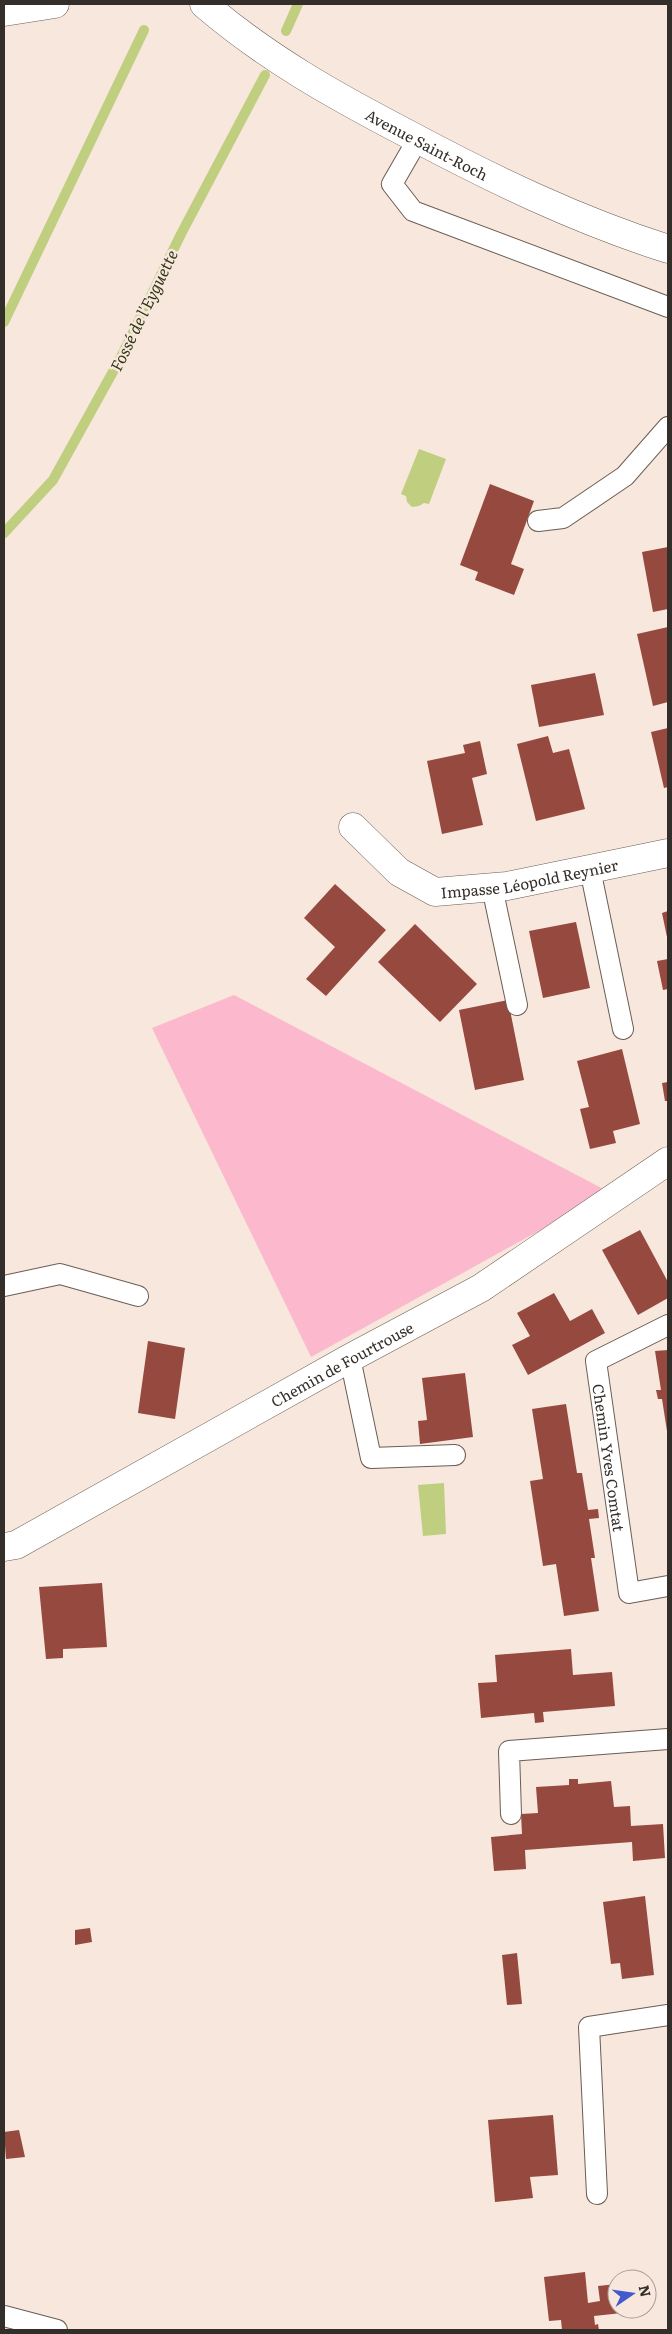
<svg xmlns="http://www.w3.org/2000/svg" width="672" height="2334" font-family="Literata,serif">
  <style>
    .green { fill: #fcb9cd }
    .water { fill: #bfcf7f }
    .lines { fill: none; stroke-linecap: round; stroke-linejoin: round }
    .stream { stroke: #bfcf7f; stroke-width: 10 }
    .building { fill: #96493f }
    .service-casing { stroke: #6b5d53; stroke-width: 22 }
    .minor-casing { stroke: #6b5d53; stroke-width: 29 }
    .primary-casing { stroke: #6b5d53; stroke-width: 29 }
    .service { stroke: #fff; stroke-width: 20 }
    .minor { stroke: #fff; stroke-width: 28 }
    .primary { stroke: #fff; stroke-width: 28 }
    .labels { text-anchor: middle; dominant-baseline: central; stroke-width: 5; stroke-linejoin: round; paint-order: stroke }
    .street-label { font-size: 15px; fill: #342e2a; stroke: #f7e7dc }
    .water-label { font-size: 16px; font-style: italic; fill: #303715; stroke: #f7e7dc }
  </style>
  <rect width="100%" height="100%" fill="#f7e7dc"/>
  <polygon class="green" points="234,995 609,1192 311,1357 152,1028"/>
  <g class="water">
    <polygon points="419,449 446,459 429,504 424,503 419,506 412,507 407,502 406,496 401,494"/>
    <polygon points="444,1483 446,1534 423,1536 418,1485"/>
  </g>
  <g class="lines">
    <g class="stream">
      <polyline points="286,31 298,4"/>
      <polyline points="4,322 144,30"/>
      <polyline points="4,533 53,480 120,359 181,234 265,75"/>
    </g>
  </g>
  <g class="building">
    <polygon points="490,484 534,501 511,564 524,569 514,595 475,580 478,572 460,565"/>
    <polygon points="668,547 668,609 653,612 642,552"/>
    <polygon points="668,627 668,702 653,706 637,634"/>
    <polygon points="595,673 604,715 539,727 531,685"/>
    <polygon points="668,728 668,787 664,788 651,732"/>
    <polygon points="548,736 553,753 569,749 585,809 536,821 517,744"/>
    <polygon points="480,741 487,774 472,778 483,825 442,834 427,761 465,753 463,745"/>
    <polygon points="335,884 386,930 326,996 306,979 335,947 304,918"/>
    <polygon points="668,911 668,937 667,937 662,913"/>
    <polygon points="576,922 590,988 543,998 529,931"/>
    <polygon points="415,924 477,984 440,1022 378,962"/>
    <polygon points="668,959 668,989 663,990 657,961"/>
    <polygon points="508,1000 524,1080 475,1090 459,1010"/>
    <polygon points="622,1049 640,1124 613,1131 616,1143 590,1149 580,1109 589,1107 577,1061"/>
    <polygon points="668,1082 668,1101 665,1101 662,1083"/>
    <polygon points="640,1230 668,1282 668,1298 638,1315 602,1250"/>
    <polygon points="554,1293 570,1321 592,1309 605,1333 528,1375 512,1345 530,1336 517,1313"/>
    <polygon points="148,1341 185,1348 175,1419 138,1413"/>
    <polygon points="668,1350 668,1431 667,1431 662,1399 658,1399 656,1390 661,1390 655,1351"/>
    <polygon points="465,1373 473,1437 420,1444 418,1421 427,1420 422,1378"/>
    <polygon points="566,1404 577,1473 582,1473 588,1510 598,1509 599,1518 589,1519 595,1558 591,1558 599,1611 564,1616 556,1564 543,1566 530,1481 543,1479 532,1409"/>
    <polygon points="102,1583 107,1647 63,1649 63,1658 46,1659 39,1587"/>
    <polygon points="571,1649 573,1675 612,1672 615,1706 543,1712 544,1722 535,1723 534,1713 481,1718 478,1683 497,1682 495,1655"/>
    <polygon points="569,1779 578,1779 578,1784 611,1781 614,1807 630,1806 631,1826 663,1824 665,1858 633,1861 632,1842 525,1850 526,1869 494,1871 491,1837 522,1834 521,1814 538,1813 536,1787 569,1785"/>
    <polygon points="645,1896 654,1975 622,1979 620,1963 611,1964 603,1902"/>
    <polygon points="90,1928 92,1942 75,1945 75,1930"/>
    <polygon points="517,1953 522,2004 507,2005 502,1955"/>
    <polygon points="553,2115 558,2175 530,2177 533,2198 495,2202 488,2120"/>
    <polygon points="19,2130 25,2157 6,2159 4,2132"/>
    <polygon points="585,2272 588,2303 600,2301 598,2286 617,2284 617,2309 621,2309 622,2313 594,2316 595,2325 598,2324 599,2330 562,2330 561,2320 549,2321 544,2277"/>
  </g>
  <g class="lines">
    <g class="service-casing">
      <g id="service">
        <polyline points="418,139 392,184 413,211 668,307"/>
        <polyline points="538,521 563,518 625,476 668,427"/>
        <polyline points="590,869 623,1029"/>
        <polyline points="492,887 517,1005"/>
        <polyline points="4,1286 60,1274 138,1296"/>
        <path id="s1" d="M 668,1325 L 596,1361 L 629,1593 L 668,1586"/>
        <polyline points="350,1358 371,1458 455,1455"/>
        <polyline points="511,1814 509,1751 668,1739"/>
        <polyline points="597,2194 589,2027 668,2015"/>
        <polyline points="4,2316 57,2330"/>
      </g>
    </g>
    <g class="minor-casing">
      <g id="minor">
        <polyline points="4,12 55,4"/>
        <path id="s2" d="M 353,827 L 399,872 L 435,892 L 507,886 L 668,853"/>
        <path id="s3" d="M 4,1547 L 16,1545 L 350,1358 L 481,1288 L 668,1161"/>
      </g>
    </g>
    <g class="primary-casing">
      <g id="primary">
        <path id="s4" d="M 204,4 C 267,58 335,96 408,134 C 492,179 577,220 668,249"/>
      </g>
    </g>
    <use href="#service" class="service"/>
    <use href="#minor" class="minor"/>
    <use href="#primary" class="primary"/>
  </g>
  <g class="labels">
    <g class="street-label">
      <text stroke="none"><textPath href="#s4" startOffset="264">Avenue Saint-Roch</textPath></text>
      <text stroke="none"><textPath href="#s2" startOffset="201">Impasse Léopold Reynier</textPath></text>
      <text stroke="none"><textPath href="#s3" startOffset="385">Chemin de Fourtrouse</textPath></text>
      <text stroke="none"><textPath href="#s1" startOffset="178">Chemin Yves Comtat</textPath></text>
    </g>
    <g class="water-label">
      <text transform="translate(143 310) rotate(-64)">Fossé de l'Eyguette</text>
    </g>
  </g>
  <rect width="672" height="2334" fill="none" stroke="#342e2a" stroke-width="10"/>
  <g transform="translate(632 2294) rotate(77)"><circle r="24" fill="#f7e7dc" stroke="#a99d95"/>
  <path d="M0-4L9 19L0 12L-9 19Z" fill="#4359cd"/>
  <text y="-8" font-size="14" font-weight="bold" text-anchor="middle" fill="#342e2a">N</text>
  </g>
</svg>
